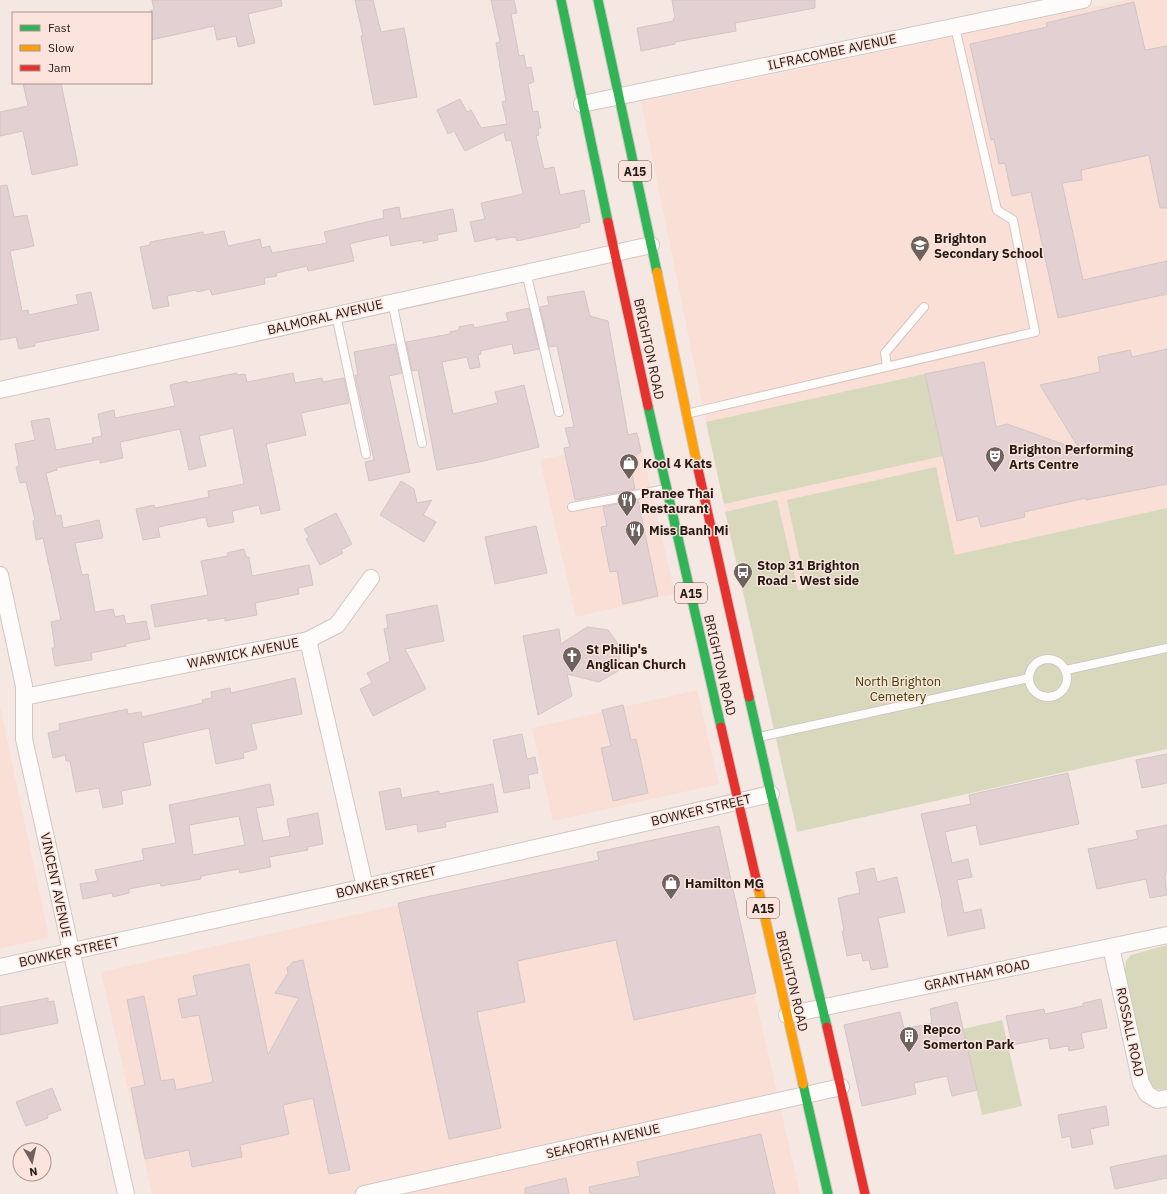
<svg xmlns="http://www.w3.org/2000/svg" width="1167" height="1194" font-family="'IBM Plex Sans',sans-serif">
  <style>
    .built { fill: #f9dfd5 }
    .green { fill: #d7d8bc }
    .building { fill: #e3d0d2; stroke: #d1c6c5; fill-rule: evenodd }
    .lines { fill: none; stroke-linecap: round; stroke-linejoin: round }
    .lane-casing { stroke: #d2c6c3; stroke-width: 10 }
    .street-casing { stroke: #d2c6c3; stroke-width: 18 }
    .fast-casing { stroke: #cbc5c2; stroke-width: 11 }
    .slow-casing { stroke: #cbc5c2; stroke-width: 11 }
    .jam-casing { stroke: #cbc5c2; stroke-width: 11 }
    .lane { stroke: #fefcfb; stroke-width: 8 }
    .street { stroke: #fefcfb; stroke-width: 16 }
    .fast { stroke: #30b455; stroke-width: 9 }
    .slow { stroke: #ff9f0a; stroke-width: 9 }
    .jam { stroke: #e5322d; stroke-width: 9 }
    .labels { text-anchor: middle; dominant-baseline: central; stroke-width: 3; stroke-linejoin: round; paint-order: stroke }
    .shield { fill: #fce4dc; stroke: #655751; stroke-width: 1 }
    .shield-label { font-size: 12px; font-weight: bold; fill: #241a16 }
    .street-label { font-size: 13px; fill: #241a16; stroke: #fce4dc }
    .poi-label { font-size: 13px; font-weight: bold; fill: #241a16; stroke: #fce4dc; text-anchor: start }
    .park-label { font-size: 13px; fill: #3a4400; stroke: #fce4dc }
  </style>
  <rect width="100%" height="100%" fill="#f5e8e3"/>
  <g class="built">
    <polygon points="1128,0 1167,0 1167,508 745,602 706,422 641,102"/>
    <polygon points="639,437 675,594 576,617 540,460"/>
    <polygon points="697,690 719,784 553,821 532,728"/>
    <polygon points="0,706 49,938 0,948"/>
    <polygon points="718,833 800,1194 152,1194 101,972"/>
  </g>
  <g class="green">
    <polygon points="925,374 943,456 724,504 706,422"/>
    <polygon points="936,467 955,555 1167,508 1167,749 797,832 725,512 777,500 798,590 806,589 787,500"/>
    <polygon points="1167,945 1167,1090 1155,1089 1149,1082 1125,970 1126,961 1131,955"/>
    <polygon points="1002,1020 1022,1106 982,1115 963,1029"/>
  </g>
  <g class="building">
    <polygon points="152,0 281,0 282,6 248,14 255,43 238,47 236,36 217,40 214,26 151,40 151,10 154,10"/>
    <polygon points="355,0 373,0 381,32 404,28 417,97 374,105 361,36 363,36"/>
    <polygon points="491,0 514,0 517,13 511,14 519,56 524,55 526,68 531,67 534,82 528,84 533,112 538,111 541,128 538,128 539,135 536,136 544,169 554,167 560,195 584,190 590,222 580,224 580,227 517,241 516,237 514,238 514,237 496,240 496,237 475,242 470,222 485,219 481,203 523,194 511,140 506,141 504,132 465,151 454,131 448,134 437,110 460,99 467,112 471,110 481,128 507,124 502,102 506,101 496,43 500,42"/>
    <polygon points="672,0 815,0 815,8 735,23 736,31 675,42 675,44 641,51 637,28 674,21 673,19 675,18"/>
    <polygon points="1134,2 1145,50 1167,46 1167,208 1160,208 1149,155 1081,170 1082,180 1062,183 1083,280 1167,261 1167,294 1058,318 1031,192 1012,196 1005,163 999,164 994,139 991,140 970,44 1047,27 1046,23"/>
    <polygon points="23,83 61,83 78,165 32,175 23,131 0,136 0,112 28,106"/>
    <polygon points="7,185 14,217 27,215 34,246 10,251 22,311 28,310 29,315 78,304 76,295 91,292 99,330 35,343 35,346 19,349 16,337 0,340 0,186"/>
    <polygon points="399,207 401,219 453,209 457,231 437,235 438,240 423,243 423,240 391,246 389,235 357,242 350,244 354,261 308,271 307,266 276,273 277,276 264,278 265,284 212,295 210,289 197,292 196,290 167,296 169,306 153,309 140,247 150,245 150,242 203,232 204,235 224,231 228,246 260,239 262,248 270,246 272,253 327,243 324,232 384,218 383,210"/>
    <polygon points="584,291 590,316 608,321 628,435 637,433 641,452 629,458 635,489 575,500 564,448 570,447 565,428 574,427 557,346 549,347 540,307 549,305 547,297"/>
    <polygon points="529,308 539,349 514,354 512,344 480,351 481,354 478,355 480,367 470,369 467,357 442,362 453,414 498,403 495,392 524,385 539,447 484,461 437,470 418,370 412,371 406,342 450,334 450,332 459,330 459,327 473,324 474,328 508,321 506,313"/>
    <polygon points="395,344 402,373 389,376 410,472 369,481 365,462 374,460 355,375 358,375 354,352"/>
    <polygon points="1167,349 1167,484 1086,500 1086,498 1024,512 1025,517 981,527 978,516 957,521 925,374 984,362 996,427 1007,424 1080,450 1040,385 1100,372 1098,357 1130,350 1132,357"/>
    <polygon points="237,373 237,375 245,374 247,382 293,373 295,383 322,378 323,382 344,378 349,403 301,413 306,435 266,444 280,510 261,514 259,505 232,511 234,522 208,527 206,517 158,527 160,537 143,540 136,509 154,505 155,508 209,497 208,491 244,484 233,428 199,436 206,466 189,470 180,429 120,442 123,458 100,463 100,459 56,468 57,470 46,473 56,516 61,515 63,528 99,520 103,538 75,543 82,575 88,574 95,612 113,609 115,617 124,615 126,624 146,621 150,639 125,644 126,646 91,653 92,660 55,666 52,648 55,648 51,622 61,620 43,538 36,540 33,521 35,520 26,482 20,483 16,467 19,466 15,444 35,440 31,421 49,418 56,450 93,443 92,438 102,436 98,414 114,410 115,418 175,406 170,385 187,381 187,383"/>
    <polygon points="401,481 414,489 417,503 432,500 423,515 436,522 424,542 380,515"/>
    <polygon points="638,500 658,596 623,604 617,571 610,572 601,527 607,526 603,507"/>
    <polygon points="336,513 352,544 341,550 343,553 320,565 306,539 309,537 304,529"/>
    <polygon points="536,526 547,573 495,584 485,537"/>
    <polygon points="244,549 246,557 249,557 252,576 309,565 313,585 298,588 299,594 255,603 257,615 225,621 225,618 208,621 208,618 155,627 151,605 208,595 201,561 228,556 227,553"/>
    <polygon points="437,605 444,641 405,649 426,689 373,716 360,689 372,683 367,673 390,661 384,629 388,628 386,615"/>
    <polygon points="587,627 608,630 621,648 618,671 599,682 567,674 572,696 538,715 523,636 559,629 561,644"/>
    <polygon points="295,678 302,714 251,724 257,749 243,753 244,758 216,764 209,728 143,743 151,785 121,791 123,804 103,808 99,788 76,792 70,761 66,761 65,755 53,758 48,733 60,730 59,724 127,709 128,714 141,712 142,717 203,703 202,700 212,698 211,692 230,688 231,693"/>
    <polygon points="623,705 631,740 636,739 648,793 613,801 601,748 611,746 602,710"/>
    <polygon points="522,734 527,759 535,757 538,773 528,775 530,788 504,793 493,740"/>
    <polygon points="1167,754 1167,783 1142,788 1136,760"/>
    <polygon points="1068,773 1079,824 980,845 976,825 945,832 952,863 968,859 972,877 957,880 964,913 981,909 985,928 948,936 941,903 942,903 921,814 971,804 969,795"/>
    <path d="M 270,784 L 274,805 L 256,808 L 263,841 L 290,836 L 287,819 L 318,813 L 323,844 L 307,847 L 308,850 L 269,857 L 271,867 L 240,873 L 239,869 L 201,876 L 201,879 L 185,882 L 161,886 L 160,883 L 129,889 L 129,893 L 113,897 L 112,893 L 83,899 L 80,884 L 98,881 L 95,870 L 144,860 L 142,849 L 176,843 L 169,805 ZM 239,816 L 245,845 L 193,855 L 189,825 Z"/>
    <polygon points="493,784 498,812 445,822 446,827 418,832 417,824 386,830 379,792 400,788 402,798 439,791 439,794"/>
    <polygon points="1167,825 1167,871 1165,876 1167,895 1150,898 1146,879 1097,889 1088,849 1138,839 1136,831"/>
    <polygon points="719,826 756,993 634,1020 616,940 517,961 525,1002 477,1012 501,1128 449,1139 398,903 599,860 597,852"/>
    <polygon points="874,868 877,882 897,877 905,912 878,918 888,967 871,970 869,960 863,961 861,953 847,956 842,931 844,931 838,898 860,893 856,872"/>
    <polygon points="303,960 350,1170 329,1174 313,1098 283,1105 289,1134 240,1145 242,1157 192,1167 189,1150 145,1159 131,1088 145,1085 127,1000 144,996 161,1081 174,1079 176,1090 213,1082 199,1015 182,1018 178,999 197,995 193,976 249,964 268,1055 299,998 275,993 288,973 287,968 293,962"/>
    <polygon points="48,998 48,1002 54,1001 58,1023 0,1035 0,1007"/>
    <polygon points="1101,999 1107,1028 1081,1033 1084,1048 1069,1051 1068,1046 1050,1049 1048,1038 1012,1045 1006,1016 1044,1009 1045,1014 1083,1006 1083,1003"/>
    <polygon points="957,1002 977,1090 952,1096 947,1076 914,1083 916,1094 862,1106 844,1025 900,1012 904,1029 932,1023 930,1009"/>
    <polygon points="52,1088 61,1110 47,1115 48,1118 26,1126 16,1102"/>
    <polygon points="1106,1106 1109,1125 1090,1129 1093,1144 1072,1148 1070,1136 1062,1138 1058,1115"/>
    <polygon points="761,1134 775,1194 590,1194 589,1187 640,1176 637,1162"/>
    <polygon points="1167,1155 1167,1178 1115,1189 1110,1167"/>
    <polygon points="566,1178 569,1194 525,1194 525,1188"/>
  </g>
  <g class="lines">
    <g class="lane-casing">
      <g id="lane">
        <polyline points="526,272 559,412"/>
        <polyline points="392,302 422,443"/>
        <polyline points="336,315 366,454"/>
        <polyline points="887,366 885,353 924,307"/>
        <polyline points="686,414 1035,332 1013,220 997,210 955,27"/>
        <polyline points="572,507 666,489"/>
        <circle cx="1048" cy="678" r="19"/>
        <polyline points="1066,670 1167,648"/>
        <polyline points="759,737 1029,678"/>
      </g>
    </g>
    <g class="street-casing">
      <g id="street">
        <polyline points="582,104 1083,0"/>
        <polyline points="0,390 651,245"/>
        <polyline points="0,575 24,686 24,739 69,941 126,1194"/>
        <polyline points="308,640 337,625 371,578"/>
        <polyline points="24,697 308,640 365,887"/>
        <polyline points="1111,947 1141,1083 1147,1094 1157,1100 1167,1098"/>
        <polyline points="0,967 365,887 771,794"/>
        <polyline points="787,1015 1167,935"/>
        <polyline points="364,1194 841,1087"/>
      </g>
    </g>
    <g class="fast-casing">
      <g id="fast">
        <polyline points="561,0 608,222"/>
        <polyline points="598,0 657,272"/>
        <polyline points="648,406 721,727"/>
        <polyline points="749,697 771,794 827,1027"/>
        <polyline points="803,1084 828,1194"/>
      </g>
    </g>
    <g class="slow-casing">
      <g id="slow">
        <polyline points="657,272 698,469"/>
        <polyline points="758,887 803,1084"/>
      </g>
    </g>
    <g class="jam-casing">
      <g id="jam">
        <polyline points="608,222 648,406"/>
        <polyline points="698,469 749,697"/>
        <polyline points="721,727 758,887"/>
        <polyline points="827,1027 865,1194"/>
      </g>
    </g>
    <use href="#lane" class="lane"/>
    <use href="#street" class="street"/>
    <use href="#fast" class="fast"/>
    <use href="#slow" class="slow"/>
    <use href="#jam" class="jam"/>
  </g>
  <defs>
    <g id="school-pin" transform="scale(1)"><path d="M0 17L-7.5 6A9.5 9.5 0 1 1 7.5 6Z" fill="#6d625e" stroke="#fce4dc"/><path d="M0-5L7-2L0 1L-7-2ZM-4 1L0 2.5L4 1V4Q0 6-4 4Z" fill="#fff"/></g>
    <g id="theatre-pin" transform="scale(1)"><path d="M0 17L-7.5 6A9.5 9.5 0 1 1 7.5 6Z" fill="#6d625e" stroke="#fce4dc"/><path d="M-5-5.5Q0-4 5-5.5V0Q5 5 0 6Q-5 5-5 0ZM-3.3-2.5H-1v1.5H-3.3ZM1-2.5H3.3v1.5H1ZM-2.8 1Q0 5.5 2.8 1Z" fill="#fff"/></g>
    <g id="shop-pin" transform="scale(1)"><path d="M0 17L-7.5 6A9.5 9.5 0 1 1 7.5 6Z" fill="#6d625e" stroke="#fce4dc"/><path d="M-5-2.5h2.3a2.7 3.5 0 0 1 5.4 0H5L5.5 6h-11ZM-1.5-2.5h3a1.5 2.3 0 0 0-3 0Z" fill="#fff"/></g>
    <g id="restaurant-pin" transform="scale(1)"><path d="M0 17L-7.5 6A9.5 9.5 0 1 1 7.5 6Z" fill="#6d625e" stroke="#fce4dc"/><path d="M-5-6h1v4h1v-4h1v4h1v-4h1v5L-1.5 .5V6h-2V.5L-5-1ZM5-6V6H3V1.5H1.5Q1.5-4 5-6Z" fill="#fff"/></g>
    <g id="bus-pin" transform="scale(1)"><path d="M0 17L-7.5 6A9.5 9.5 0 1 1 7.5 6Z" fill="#6d625e" stroke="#fce4dc"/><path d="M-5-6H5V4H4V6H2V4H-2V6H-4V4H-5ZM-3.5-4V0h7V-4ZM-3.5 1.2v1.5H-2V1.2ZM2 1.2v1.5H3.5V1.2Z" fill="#fff"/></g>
    <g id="church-pin" transform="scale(1)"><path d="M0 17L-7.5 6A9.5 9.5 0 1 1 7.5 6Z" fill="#6d625e" stroke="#fce4dc"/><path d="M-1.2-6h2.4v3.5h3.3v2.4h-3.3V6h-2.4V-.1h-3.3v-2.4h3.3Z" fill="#fff"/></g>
    <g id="building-pin" transform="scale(1)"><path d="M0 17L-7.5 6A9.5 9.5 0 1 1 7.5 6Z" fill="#6d625e" stroke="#fce4dc"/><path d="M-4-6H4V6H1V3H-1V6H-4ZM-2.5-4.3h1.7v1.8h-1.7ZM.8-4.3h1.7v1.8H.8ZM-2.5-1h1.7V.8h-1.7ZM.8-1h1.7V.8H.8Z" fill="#fff"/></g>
  </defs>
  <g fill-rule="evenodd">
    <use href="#school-pin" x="920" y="245"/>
    <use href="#theatre-pin" x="995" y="456"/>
    <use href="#shop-pin" x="629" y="463"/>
    <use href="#restaurant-pin" x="627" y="500"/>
    <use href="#restaurant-pin" x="635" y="530"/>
    <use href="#bus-pin" x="743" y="572"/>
    <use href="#church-pin" x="572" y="656"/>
    <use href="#shop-pin" x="671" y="883"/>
    <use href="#building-pin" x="909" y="1036"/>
  </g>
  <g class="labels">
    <g class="shield">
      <rect x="619" y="161" width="32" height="20" rx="3"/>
      <rect x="675" y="583" width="32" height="20" rx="3"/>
      <rect x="747" y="898" width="32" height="20" rx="3"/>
    </g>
    <g class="shield-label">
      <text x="635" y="171">A15</text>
      <text x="691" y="593">A15</text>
      <text x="763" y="908">A15</text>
    </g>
    <g class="street-label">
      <text transform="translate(832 52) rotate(-12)">ILFRACOMBE AVENUE</text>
      <text transform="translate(325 317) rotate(-13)">BALMORAL AVENUE</text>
      <text transform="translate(649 349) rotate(78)">BRIGHTON ROAD</text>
      <text transform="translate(243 653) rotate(-11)">WARWICK AVENUE</text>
      <text transform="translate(720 665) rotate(77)">BRIGHTON ROAD</text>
      <text transform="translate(701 810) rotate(-13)">BOWKER STREET</text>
      <text transform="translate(386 882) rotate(-13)">BOWKER STREET</text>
      <text transform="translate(56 885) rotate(78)">VINCENT AVENUE</text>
      <text transform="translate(69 952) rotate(-12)">BOWKER STREET</text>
      <text transform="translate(977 975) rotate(-12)">GRANTHAM ROAD</text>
      <text transform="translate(792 981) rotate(77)">BRIGHTON ROAD</text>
      <text transform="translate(1130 1032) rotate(78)">ROSSALL ROAD</text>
      <text transform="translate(603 1141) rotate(-13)">SEAFORTH AVENUE</text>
    </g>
    <g class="poi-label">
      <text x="934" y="238">Brighton<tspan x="934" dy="15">Secondary School</tspan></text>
      <text x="1009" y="449">Brighton Performing<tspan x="1009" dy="15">Arts Centre</tspan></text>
      <text x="643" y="463">Kool 4 Kats</text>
      <text x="641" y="493">Pranee Thai<tspan x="641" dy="15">Restaurant</tspan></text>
      <text x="649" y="530">Miss Banh Mi</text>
      <text x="757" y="565">Stop 31 Brighton<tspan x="757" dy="15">Road - West side</tspan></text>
      <text x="586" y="649">St Philip's<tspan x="586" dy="15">Anglican Church</tspan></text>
      <text x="685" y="883">Hamilton MG</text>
      <text x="923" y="1029">Repco<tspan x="923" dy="15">Somerton Park</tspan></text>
    </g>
    <g class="park-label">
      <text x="898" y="681">North Brighton<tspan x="898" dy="15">Cemetery</tspan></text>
    </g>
  </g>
  <rect x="12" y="12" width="140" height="72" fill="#fce4dc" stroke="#a6938d"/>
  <rect x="20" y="25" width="20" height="6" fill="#30b455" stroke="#a6938d"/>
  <text x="48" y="32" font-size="12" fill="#241a16">Fast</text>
  <rect x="20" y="45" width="20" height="6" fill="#ff9f0a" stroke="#a6938d"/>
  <text x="48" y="52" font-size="12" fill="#241a16">Slow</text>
  <rect x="20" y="65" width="20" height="6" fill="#e5322d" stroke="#a6938d"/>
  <text x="48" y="72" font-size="12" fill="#241a16">Jam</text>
  <g transform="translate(32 1162) rotate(171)"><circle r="19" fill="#fce4dc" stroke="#a6938d"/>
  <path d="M0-3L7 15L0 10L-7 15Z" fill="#6d625e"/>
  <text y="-6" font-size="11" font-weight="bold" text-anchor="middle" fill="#241a16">N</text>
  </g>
</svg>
